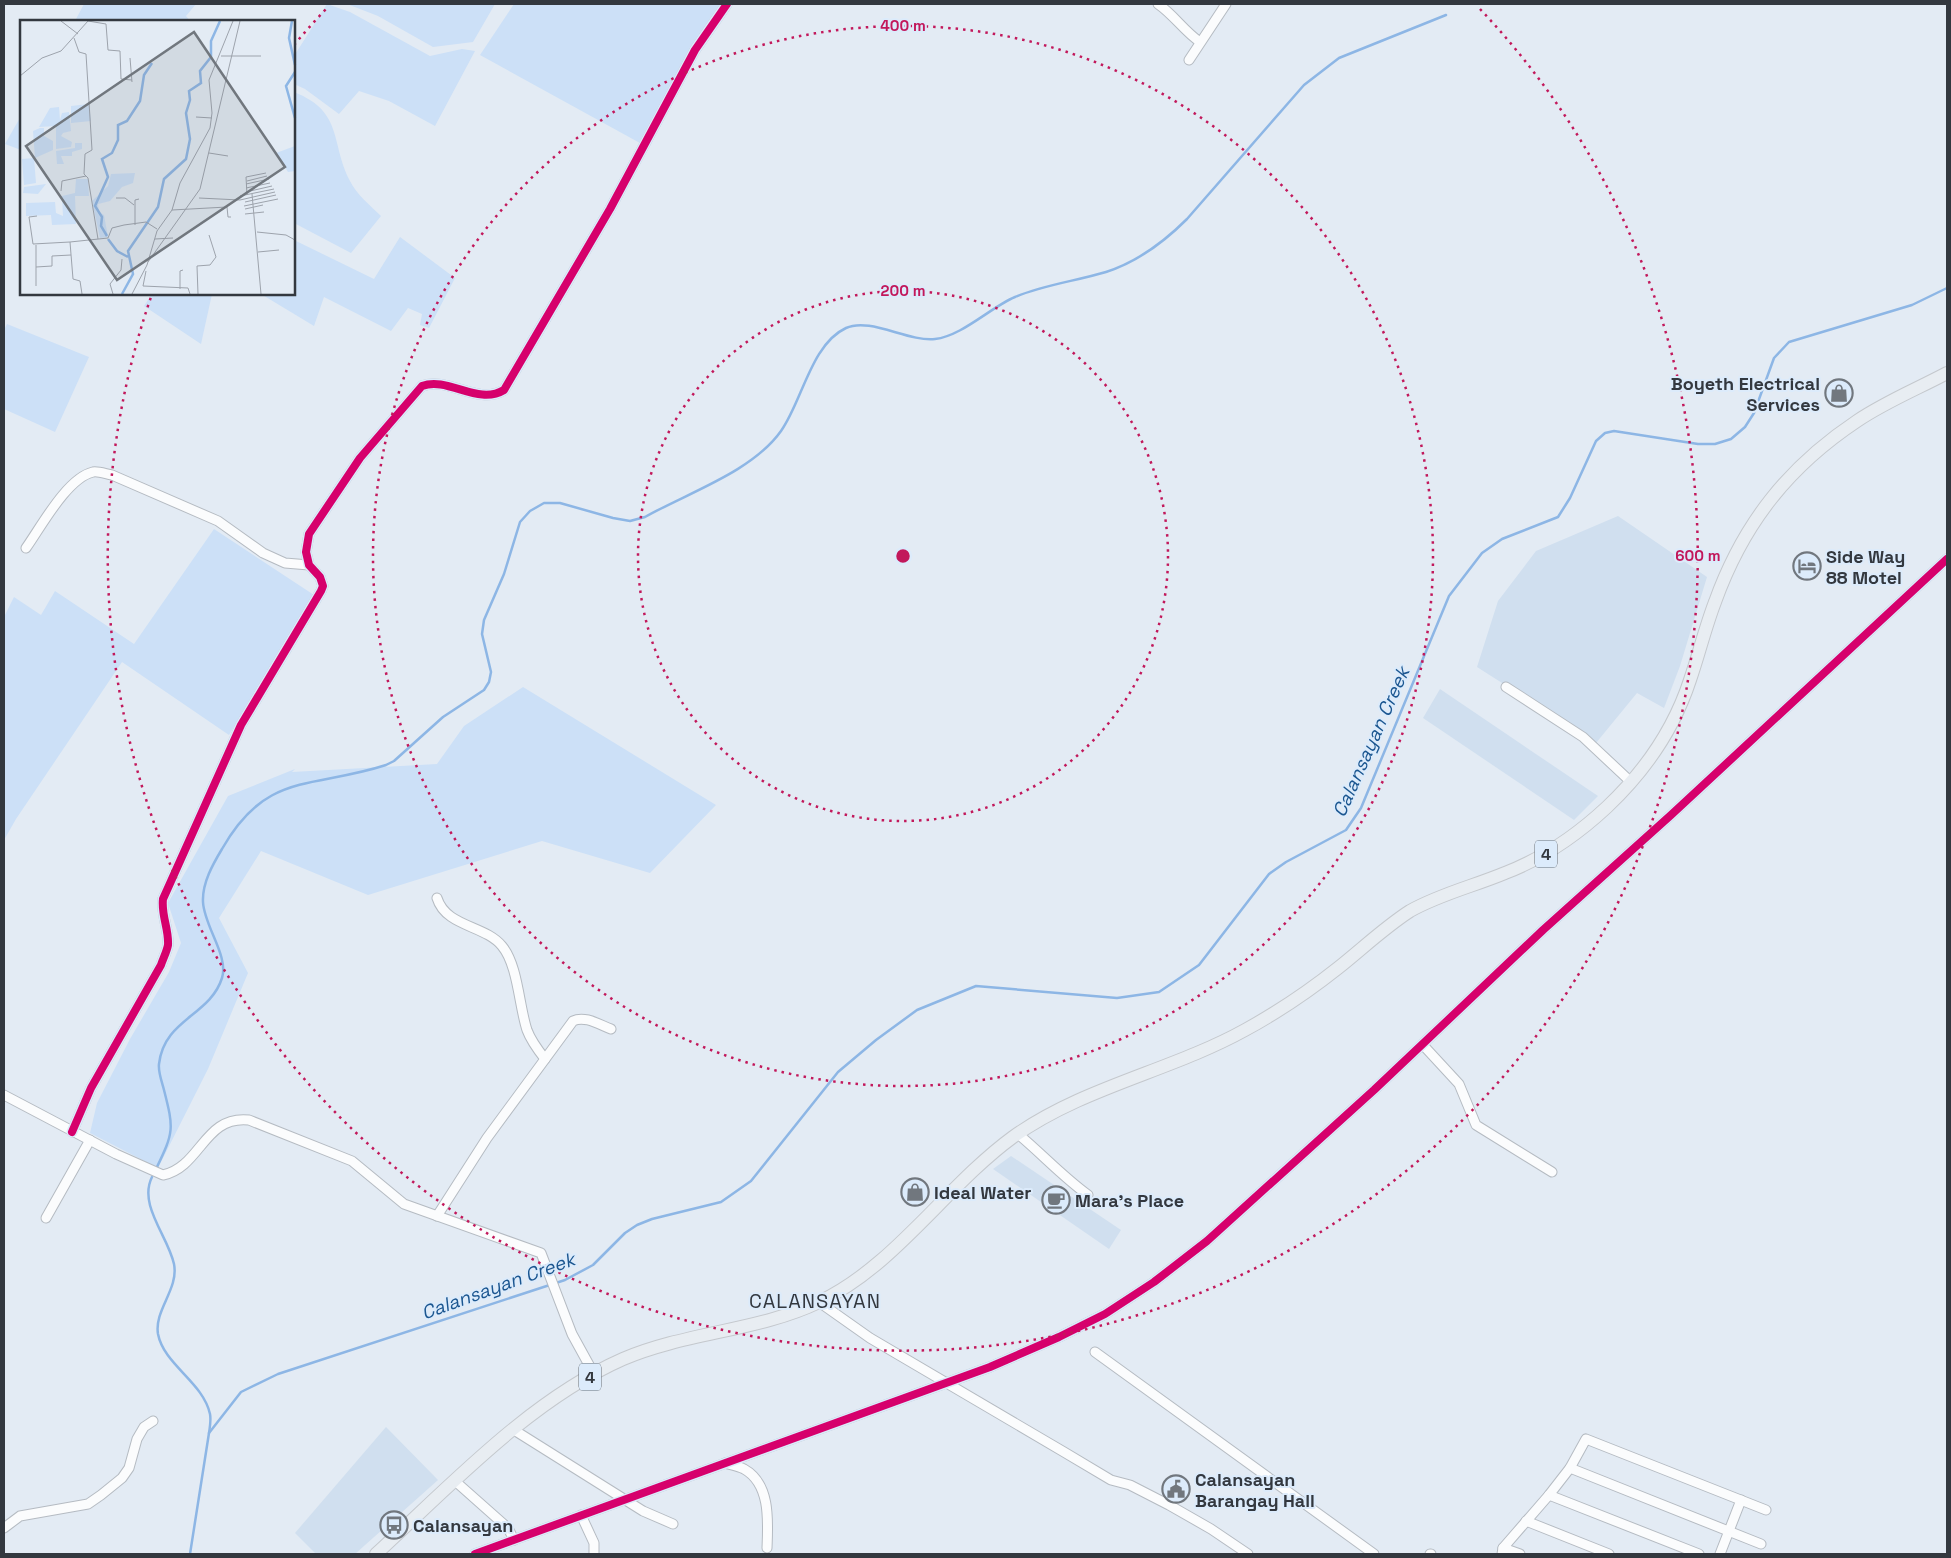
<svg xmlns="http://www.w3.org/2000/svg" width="1951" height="1558" font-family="'Space Grotesk',sans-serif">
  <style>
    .built { fill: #d0dfef }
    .green { fill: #cce0f7 }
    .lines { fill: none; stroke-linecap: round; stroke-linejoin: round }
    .stream { stroke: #8db6e5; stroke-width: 2.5 }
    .minor-casing { stroke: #b5bbc2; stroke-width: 11 }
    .highway-casing { stroke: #c4c8cd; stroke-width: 14 }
    .minor { stroke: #fbfcfd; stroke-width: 9 }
    .highway { stroke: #e8edf2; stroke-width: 12 }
    .cycleway-casing { stroke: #dcebfb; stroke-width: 11 }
    .cycleway { stroke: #d6006c; stroke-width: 8 }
    .ring { fill: none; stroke: #c2185b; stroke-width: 2.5; stroke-dasharray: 2.5 5 }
    .labels { text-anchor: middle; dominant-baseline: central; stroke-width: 4; stroke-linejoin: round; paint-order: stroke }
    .shield { fill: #dcebfb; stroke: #666e77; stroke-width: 1 }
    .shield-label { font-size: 16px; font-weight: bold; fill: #33383f }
    .poi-label { font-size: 18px; font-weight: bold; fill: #33383f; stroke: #dcebfb; text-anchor: start }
    .water-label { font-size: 19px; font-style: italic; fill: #1b5690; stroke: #dcebfb }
    .quarter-label { font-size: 20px; letter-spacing: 1px; fill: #33383f; stroke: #dcebfb }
    .inset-river { fill: none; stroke: #8db6e5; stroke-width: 2.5 }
    .inset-road { fill: none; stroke: #9da3ac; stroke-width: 1 }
    .view { fill: #71777e; fill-opacity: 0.15; stroke: #71777e; stroke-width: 2.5 }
    .inset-edge { fill: none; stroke: #33383f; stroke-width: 2.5 }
    .centre { fill: #c2185b; stroke: #dcebfb; stroke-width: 2.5 }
    .ring-label { font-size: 15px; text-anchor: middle; font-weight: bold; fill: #c2185b; stroke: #dcebfb; stroke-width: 4; stroke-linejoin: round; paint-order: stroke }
  </style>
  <rect width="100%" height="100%" fill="#e3ebf4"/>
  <g class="built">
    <polygon points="1618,516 1707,577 1680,666 1664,708 1637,693 1596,743 1477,667 1498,601 1536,551"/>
    <polygon points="1440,689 1598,796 1574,820 1423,718"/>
    <polygon points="1011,1156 1121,1230 1109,1249 993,1169"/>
    <polygon points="386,1427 438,1480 355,1554 316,1554 295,1533"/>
  </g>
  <g class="green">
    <polygon points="84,4 196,4 186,16 190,21 75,21"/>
    <polygon points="327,4 350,12 430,56 462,49 475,51 435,126 389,101 359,91 339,114 305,89 294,84 294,56"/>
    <polygon points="347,4 495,4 473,42 433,47 378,16"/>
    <polygon points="514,4 720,4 723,5 649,148 480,55"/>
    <path d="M 294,92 C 344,112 330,142 350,181 C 356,194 371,206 381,216 L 351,253 L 294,223 Z"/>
    <polygon points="21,116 21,150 5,144"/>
    <polygon points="400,237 455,278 429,328 420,325 422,314 408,308 391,331 324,297 314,326 261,294 294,294 294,240 374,279"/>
    <polygon points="152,294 212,294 201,344 144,306"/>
    <polygon points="7,324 89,357 55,432 4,409 4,330"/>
    <polygon points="214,529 314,595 229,735 122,662 16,819 4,840 4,617 14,597 41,615 55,591 134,644"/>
    <polygon points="523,687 716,805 650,873 542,841 368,895 261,851 219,918 248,973 208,1069 158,1168 90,1133 97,1103 130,1039 169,972 181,943 168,903 228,796 295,769 292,772 437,764 464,726"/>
  </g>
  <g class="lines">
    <g class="stream">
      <path d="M 156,1169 C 174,1132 174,1129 164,1090 C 162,1082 158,1072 159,1064 C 164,1019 210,1016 222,978 C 229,956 204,926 203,902 C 202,883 213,864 222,849 C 266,771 312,789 386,765 L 394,761 L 443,717 L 484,690 L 489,682 L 491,672 L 482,634 L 484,620 L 504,574 L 520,522 L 530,511 L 544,503 L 560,503 L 613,518 L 630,521 L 645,517 C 687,493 752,472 781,431 C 802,402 811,344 846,328 C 870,317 908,342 935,339 C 962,336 991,307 1015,297 C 1043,285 1076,281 1106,272 C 1137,262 1164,242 1187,219 L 1304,85 L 1339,58 L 1446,15"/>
      <path d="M 152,1177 C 138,1205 168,1236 174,1264 C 179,1289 154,1310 158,1334 C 164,1365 203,1382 210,1414 C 211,1419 210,1427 209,1433"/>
      <polyline points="190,1554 209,1433 241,1392 278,1374 565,1280 593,1265 625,1233 637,1225 652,1219 721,1202 751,1181 838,1072 876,1040 917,1010 976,986 1117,998 1159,992 1199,965 1269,874 1286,862 1346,830 1361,808 1449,596 1482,553 1502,539 1558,517 1570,498 1596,441 1605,433 1614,431 1698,444 1715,444 1731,439 1745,427 1754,413 1774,358 1789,342 1912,305 1947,288"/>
    </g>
    <g class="minor-casing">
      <g id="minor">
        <path d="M 1158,4 C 1174,15 1184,31 1200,42"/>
        <polyline points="1189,60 1226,4"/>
        <path d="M 26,548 C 41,527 67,478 93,472 C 98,471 106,474 112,475 L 218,521 L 263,553 L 285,563 L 309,565"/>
        <polyline points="1506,687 1583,737 1631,782"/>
        <path d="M 437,898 C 446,927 485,925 502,946 C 518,965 519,1006 527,1030 C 531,1041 538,1050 545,1059"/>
        <polyline points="1423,1045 1459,1084 1476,1125 1552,1172"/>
        <path d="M 4,1095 L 116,1154 L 163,1175 C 201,1167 204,1115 249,1120 L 352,1161 L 404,1204 L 541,1253 L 572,1334 L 594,1374"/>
        <path d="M 72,1132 L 91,1088 L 161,965 C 163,959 167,951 168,945 C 169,929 161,915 163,899 L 241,725 L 321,591 L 323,586 L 320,577 L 309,565 L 306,552 L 309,534 L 360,458 L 422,386 C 448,376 478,406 504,390 L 610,209 L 695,50 L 727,4"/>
        <path d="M 1018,1134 C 1042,1154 1063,1177 1088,1195"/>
        <path d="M 437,1216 L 487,1138 L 573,1021 C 585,1015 600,1025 611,1029"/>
        <polyline points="46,1218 90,1140"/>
        <polyline points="819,1302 870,1338 1064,1452 1111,1480 1130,1485 1169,1505 1211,1529 1248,1554"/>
        <polyline points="1095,1352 1374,1554"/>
        <polyline points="514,1430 643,1511 673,1524"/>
        <path d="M 725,1463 C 731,1465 738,1466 744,1469 C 771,1484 768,1522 767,1548"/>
        <polyline points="1570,1468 1761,1544"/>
        <polyline points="455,1481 508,1528 514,1540"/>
        <polyline points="1549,1495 1699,1554"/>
        <polyline points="581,1515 594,1543 594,1554"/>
        <polyline points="1526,1521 1609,1554"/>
        <polyline points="4,1528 20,1516 88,1504 101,1495 122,1478 129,1468 137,1439 144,1427 153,1421"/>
        <polyline points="1503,1548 1520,1554"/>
        <polyline points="475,1554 990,1367 1059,1337 1105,1314 1154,1282 1207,1241 1374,1090 1543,930 1671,815 1947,559"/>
        <polyline points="1430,1554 1431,1554"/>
        <polyline points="1502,1554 1503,1548 1549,1495 1570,1468 1586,1439 1766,1510"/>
        <polyline points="1720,1554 1741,1500"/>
      </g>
    </g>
    <g class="highway-casing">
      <path id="highway" d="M 376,1554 C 450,1486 530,1400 623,1359 C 686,1332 759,1331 819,1302 C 895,1266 946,1186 1013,1137 C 1083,1087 1171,1071 1245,1030 C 1278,1012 1309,991 1338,968 C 1362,949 1385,927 1410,911 C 1440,894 1474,886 1505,873 C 1544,858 1577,835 1607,807 C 1644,772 1674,729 1690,680 C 1699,654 1705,628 1715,602 C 1743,524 1788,467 1857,421 C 1885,402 1917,389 1947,373"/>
    </g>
    <use href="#minor" class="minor"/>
    <use href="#highway" class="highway"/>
    <g class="cycleway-casing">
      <g id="cycleway">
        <path d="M 72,1132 L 91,1088 L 161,965 C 163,959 167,951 168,945 C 169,929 161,915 163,899 L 241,725 L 321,591 L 323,586 L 320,577 L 309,565 L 306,552 L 309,534 L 360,458 L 422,386 C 448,376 478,406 504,390 L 610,209 L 695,50 L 727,4"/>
        <polyline points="475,1554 990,1367 1059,1337 1105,1314 1154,1282 1207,1241 1374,1090 1543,930 1671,815 1947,559"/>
      </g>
    </g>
    <use href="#cycleway" class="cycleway"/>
  </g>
  <g class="ring">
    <circle cx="903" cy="556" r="265"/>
    <circle cx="903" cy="556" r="530"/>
    <path d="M294 45A795 795 0 0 1 326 9M1480 9A795 795 0 1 1 151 297"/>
  </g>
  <defs>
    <g id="shop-ring" transform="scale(1.4375)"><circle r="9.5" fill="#dcebfb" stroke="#71777e" stroke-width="1.5"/><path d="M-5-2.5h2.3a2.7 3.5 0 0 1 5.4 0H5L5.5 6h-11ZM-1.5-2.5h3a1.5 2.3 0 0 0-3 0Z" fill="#71777e"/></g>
    <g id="hotel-ring" transform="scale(1.4375)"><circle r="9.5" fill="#dcebfb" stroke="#71777e" stroke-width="1.5"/><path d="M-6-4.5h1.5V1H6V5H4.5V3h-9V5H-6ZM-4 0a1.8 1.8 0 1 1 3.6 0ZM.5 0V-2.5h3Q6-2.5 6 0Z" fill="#71777e"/></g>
    <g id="cafe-ring" transform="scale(1.4375)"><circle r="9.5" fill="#dcebfb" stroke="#71777e" stroke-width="1.5"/><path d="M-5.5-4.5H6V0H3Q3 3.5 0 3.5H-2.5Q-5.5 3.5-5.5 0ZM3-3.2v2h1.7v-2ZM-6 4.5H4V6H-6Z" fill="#71777e"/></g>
    <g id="civic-ring" transform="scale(1.4375)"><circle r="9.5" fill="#dcebfb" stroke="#71777e" stroke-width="1.5"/><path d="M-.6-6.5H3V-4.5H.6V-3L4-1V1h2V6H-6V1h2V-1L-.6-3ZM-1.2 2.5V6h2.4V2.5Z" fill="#71777e"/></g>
    <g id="bus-ring" transform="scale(1.4375)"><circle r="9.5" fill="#dcebfb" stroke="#71777e" stroke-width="1.5"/><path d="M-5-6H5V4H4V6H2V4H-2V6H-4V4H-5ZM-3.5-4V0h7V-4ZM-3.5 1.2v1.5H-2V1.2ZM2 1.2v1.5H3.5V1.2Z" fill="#71777e"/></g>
  </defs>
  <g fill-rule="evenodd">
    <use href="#shop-ring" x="1839" y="393"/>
    <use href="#hotel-ring" x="1807" y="566"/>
    <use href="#shop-ring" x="915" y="1192"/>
    <use href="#cafe-ring" x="1056" y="1200"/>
    <use href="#civic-ring" x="1176" y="1489"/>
    <use href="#bus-ring" x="394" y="1525"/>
  </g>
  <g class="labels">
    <g class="shield">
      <rect x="1535" y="840.5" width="22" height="27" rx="4"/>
      <rect x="579" y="1363.5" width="22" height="27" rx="4"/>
    </g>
    <g class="shield-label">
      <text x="1546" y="854">4</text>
      <text x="590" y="1377">4</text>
    </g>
    <g class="poi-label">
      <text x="1820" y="383" text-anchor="end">Boyeth Electrical<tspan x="1820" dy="21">Services</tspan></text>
      <text x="1826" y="556">Side Way<tspan x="1826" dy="21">88 Motel</tspan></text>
      <text x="934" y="1192">Ideal Water</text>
      <text x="1075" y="1200">Mara's Place</text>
      <text x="1195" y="1479">Calansayan<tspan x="1195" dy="21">Barangay Hall</tspan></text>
      <text x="413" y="1525">Calansayan</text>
    </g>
    <g class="water-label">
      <text transform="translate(1371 742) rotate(-66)">Calansayan Creek</text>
      <text transform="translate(498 1286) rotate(-20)">Calansayan Creek</text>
    </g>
    <g class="quarter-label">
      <text x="815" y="1301">CALANSAYAN</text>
    </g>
  </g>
  <g transform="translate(20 20)">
    <rect width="275" height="275" fill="#e3ebf4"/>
    <path d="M 69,84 L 71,101 L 51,103 L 51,86 ZM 39,87 L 40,100 L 42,93 L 49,92 L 51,111 L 43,113 L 41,116 L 52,122 L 51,127 L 36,129 L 36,106 L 19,107 L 30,88 ZM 20,108 L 24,108 L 24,116 L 33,121 L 33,130 L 15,138 L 13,111 ZM 55,123 L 62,123 L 62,129 L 52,132 L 52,136 L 41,136 L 44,144 L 37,144 L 36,131 L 55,128 ZM 275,126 L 275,151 L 268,152 L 256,133 ZM 14,138 L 16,163 L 4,165 L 2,139 ZM 115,153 L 113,163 L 102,167 L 90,181 L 78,184 L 79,192 L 84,195 L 88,217 L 80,218 L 72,181 L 88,166 L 91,154 ZM 56,159 L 68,159 L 69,176 L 55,176 L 56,204 L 32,205 L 31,195 L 6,196 L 6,183 L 35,182 L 36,193 L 43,196 L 42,176 L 55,173 ZM 26,164 L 18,174 L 3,173 L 4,167 Z" fill="#cce0f7"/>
    <path class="inset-river" d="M 272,1 L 269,18 L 275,45M 275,52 L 266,66 L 275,98M 87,216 L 81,206 L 82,197 L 75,186 L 88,157 L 82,139 L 92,133 L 98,120 L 98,105 L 107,101 L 120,81 L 124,55 L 132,43M 88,219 L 97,231 L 108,237M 102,274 L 113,254 L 108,231 L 138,187 L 144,159 L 166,139 L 170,119 L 166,93 L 170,80 L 169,71 L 181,63 L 180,51 L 191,37 L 191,21 L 200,1"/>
    <path class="inset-road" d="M 41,1 L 58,14M 68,1 L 86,4 L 88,30 L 100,31 L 101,59 L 112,60M 54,18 L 59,32 L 66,34 L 72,130 L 65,134 L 64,154 L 68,158 L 78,219M 201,36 L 241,36M 110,38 L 112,62M 0,56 L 22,38 L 41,31 L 68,1M 176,97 L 192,98M 189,133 L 208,136M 227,161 L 247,156M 226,164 L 249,159M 226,168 L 250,163M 41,171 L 42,161 L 66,156M 226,172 L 252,166M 232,174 L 241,274M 227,175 L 226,157 L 246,153M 220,176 L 254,169M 96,178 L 105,178 L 114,185M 179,178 L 220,180 L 255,172M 225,182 L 256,175M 224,186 L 258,179M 225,189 L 243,185M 152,190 L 207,187 L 208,197 L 211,197M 225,194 L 244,192M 17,196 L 9,197 L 13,224 L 50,222M 115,205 L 115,180 L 119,179M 237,212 L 266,215 L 275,220M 135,219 L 153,218M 238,232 L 259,230M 128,242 L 180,169 L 220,1M 16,247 L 32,246 L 32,236 L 51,235M 126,251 L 123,266 L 168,268 L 170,274M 16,266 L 16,225M 160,269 L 160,251 L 163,250M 62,274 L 60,261 L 53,259 L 50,222 L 88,218 L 92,208 L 104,205 L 126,202 L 137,209M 93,274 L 90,264 L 101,250 L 102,239M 112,274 L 127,245 L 137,211 L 152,190 L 160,163 L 190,108 L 192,93 L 189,60 L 213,1M 178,274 L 177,246 L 190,245 L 196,237 L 189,215"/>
    <path class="view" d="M 174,12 L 265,147 L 97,260 L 6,126 Z"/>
    <rect width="275" height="275" class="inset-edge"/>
  </g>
  <circle cx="903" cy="556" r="8" class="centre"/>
  <g class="ring-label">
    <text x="903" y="31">400 m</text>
    <text x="903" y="296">200 m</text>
    <text x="1698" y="561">600 m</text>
  </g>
  <rect width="1951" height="1558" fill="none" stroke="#33383f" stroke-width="10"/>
</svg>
